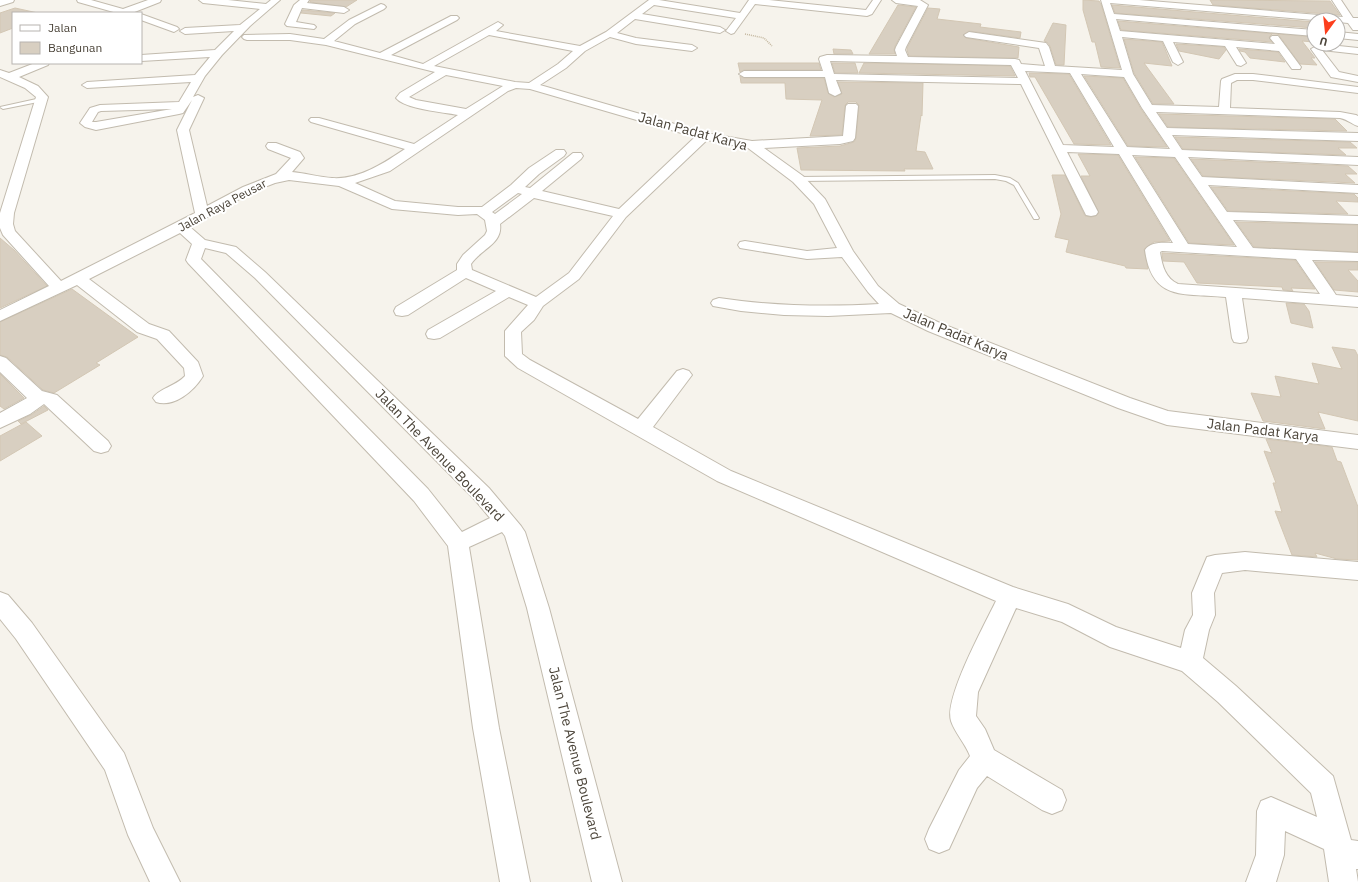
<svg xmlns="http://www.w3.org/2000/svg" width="1358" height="882" font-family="'IBM Plex Sans',sans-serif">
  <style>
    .building { fill: #d8cfc1; stroke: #d3c7b4 }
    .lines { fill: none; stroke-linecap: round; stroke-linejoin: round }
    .lane-casing { stroke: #c2bbae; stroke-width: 2 }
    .street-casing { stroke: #c2bbae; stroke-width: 2 }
    .path { stroke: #c4b79f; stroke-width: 1.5; stroke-dasharray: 1 1; stroke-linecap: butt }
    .lane { fill: #fff; fill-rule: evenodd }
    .street { fill: #fff; fill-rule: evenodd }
    .labels { text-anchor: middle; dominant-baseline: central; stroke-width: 4; stroke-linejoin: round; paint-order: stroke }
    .far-street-label { font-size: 12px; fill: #4b4439; stroke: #fff }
    .street-label { font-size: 14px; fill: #4b4439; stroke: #fff }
  </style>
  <rect width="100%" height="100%" fill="#f6f3ec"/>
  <g class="building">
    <polygon points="310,0 357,0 346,7 310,2"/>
    <polygon points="1083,0 1099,1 1101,4 1120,68 1101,67 1095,42 1092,42 1083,10"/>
    <polygon points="1210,0 1330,1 1340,15 1213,5"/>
    <polygon points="898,5 916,7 895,46 894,50 895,54 869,54"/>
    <polygon points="1112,5 1314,22 1314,28 1115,13"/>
    <polygon points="15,8 38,13 13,13 13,28 0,33 0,13"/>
    <polygon points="928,8 940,9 937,19 981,24 980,27 1021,32 1020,38 969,31 963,35 966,38 1019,47 1018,58 909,56 907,50 907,48"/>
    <polygon points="303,10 335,13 331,16 301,13"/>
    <polygon points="1118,21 1314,37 1314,42 1302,41 1315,58 1311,58 1317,65 1300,64 1278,34 1272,34 1269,37 1272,42 1121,30"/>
    <polygon points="1053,23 1066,25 1064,65 1056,65 1050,46 1047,42 1044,41"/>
    <polygon points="1124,39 1162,42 1172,66 1144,63 1174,104 1153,104 1134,73"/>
    <polygon points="1176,44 1224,47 1226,50 1219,59 1179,51"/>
    <polygon points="833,49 851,50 853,54 834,54"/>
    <polygon points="1239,49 1278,52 1285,62 1250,58 1245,52 1240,51"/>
    <polygon points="738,63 819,63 821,70 744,70 740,72"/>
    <polygon points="832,63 855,63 858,73 835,73"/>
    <polygon points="864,63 1010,66 1015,76 859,73"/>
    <polygon points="1029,73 1069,74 1111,145 1074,144 1035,77 1030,77"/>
    <polygon points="740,76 744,78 824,78 828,93 834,97 842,94 838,82 923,83 922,116 921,115 916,151 925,152 933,169 904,169 905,171 801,170 797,148 840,146 854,142 856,138 859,105 856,102 848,102 845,105 842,135 810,136 822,100 786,99 785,83 741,83"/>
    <polygon points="1084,76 1123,78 1141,109 1167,147 1128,146"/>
    <polygon points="1159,114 1335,119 1347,131 1168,127"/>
    <polygon points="1175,137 1350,142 1357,148 1338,148 1346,155 1183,149"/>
    <polygon points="1078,154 1118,155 1170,241 1154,242 1144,249 1148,269 1126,268 1125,266 1066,252 1069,240 1055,237 1061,214 1052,175 1065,175 1085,216 1091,217 1096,216 1099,213 1081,176 1090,176"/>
    <polygon points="1135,157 1174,158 1234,245 1189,243"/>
    <polygon points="1191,159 1348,166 1357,174 1345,174 1355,183 1203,176"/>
    <polygon points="1211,187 1354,194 1358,198 1358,202 1336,201 1348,214 1228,211"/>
    <polygon points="1236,222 1358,225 1358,252 1254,247"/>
    <polygon points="0,238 14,250 47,286 0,308"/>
    <polygon points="1162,253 1295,260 1315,289 1291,288 1293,291 1283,290 1282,287 1197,283 1184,262 1163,261"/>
    <polygon points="1315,262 1358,262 1358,270 1348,270 1358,281 1358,292 1334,290"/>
    <polygon points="72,289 138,337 96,363 100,365 54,393 43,390 7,357 0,355 0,322"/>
    <polygon points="1286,303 1304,304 1309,311 1313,328 1291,323"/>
    <polygon points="1332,347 1355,350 1358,356 1358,421 1318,412 1325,429 1263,421 1251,393 1281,397 1275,376 1319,384 1312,363 1342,369"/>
    <polygon points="0,374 24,398 4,409 0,406"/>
    <polygon points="44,406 48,410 21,424 18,421 31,415"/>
    <polygon points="26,422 42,436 0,461 0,436"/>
    <polygon points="1266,439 1332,447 1337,461 1341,462 1358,507 1358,560 1337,559 1315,553 1317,557 1292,555 1275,511 1282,512 1273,483 1276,483 1264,451 1272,453"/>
  </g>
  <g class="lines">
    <g class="lane-casing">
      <g id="lane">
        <polygon points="41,98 43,99 43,101 3,109 0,107"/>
        <polygon points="995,175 1010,178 1018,183 1039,218 1038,219 1034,219 1014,185 1006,181 995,179 798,181 795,179 798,177"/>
      </g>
    </g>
    <g class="street-casing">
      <g id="street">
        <polygon points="0,0 14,0 13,2 0,6"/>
        <polygon points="77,0 91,0 123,9 148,0 161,0 160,2 132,13 117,13 78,2"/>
        <path d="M 199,0 L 228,0 L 266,4 L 271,0 L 280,0 L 250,26 L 222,55 L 205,76 L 193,97 L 198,95 L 204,98 L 189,130 L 207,206 L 243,187 L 276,174 L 291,158 L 268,149 L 266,146 L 268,143 L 276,143 L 300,152 L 304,158 L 292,172 C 305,173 318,177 332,178 C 359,180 384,163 405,149 L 311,122 L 309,120 L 311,118 L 319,118 L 414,144 L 458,115 C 443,112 405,109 396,98 L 400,93 L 435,72 L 326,45 L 290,40 L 247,40 L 244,39 L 242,37 L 244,35 L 290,34 L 324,39 L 349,20 L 381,4 L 384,5 L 386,7 L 384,9 L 355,24 L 334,41 L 380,53 L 451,16 L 457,16 L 459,18 L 457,20 L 391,55 L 423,64 L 498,22 L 503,25 L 496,31 L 580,46 L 606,32 L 649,0 L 659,0 L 740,13 L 749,0 L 769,0 L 866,10 L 873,0 L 881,0 L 872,14 L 867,16 L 755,4 L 734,33 L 731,34 L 726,31 L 736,18 L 654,5 L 642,14 L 720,27 L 725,30 L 720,33 L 635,19 L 617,33 L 636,38 L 692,45 L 697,48 L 692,51 L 636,44 L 610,37 L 585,51 L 566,68 L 540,85 L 706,133 L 752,141 L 843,136 L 846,106 L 848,104 L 856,104 L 858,106 L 855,138 L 853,141 L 840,144 L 764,148 L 803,176 L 825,199 L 853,251 L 878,286 L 899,304 L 940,323 L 1130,398 L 1168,411 L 1358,435 L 1358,449 L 1167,425 L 1118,408 L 928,331 L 891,313 L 828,316 L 784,315 L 741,311 L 713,306 L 711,303 L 713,300 L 719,298 C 772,306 826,307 879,304 L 868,292 L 842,257 L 807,259 L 740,248 L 738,245 L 740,242 L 745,241 L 807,251 L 837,248 L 814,204 L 793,182 L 748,148 L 707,140 L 626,217 L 579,279 L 543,306 L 534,320 L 521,332 L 522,354 L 530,360 L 638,419 L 677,371 L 683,369 L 689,371 L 692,375 L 653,427 L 731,471 L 1013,587 L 1068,604 L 1116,627 L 1181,648 L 1185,630 L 1193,615 L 1192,593 L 1207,557 L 1215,555 L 1245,552 L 1358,562 L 1358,580 L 1245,570 L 1222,573 L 1214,593 L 1215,615 L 1209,630 L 1203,658 L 1236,686 L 1333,776 L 1351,840 L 1358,841 L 1358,869 L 1356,869 L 1358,882 L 1329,882 L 1324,849 L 1285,831 L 1284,855 L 1276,882 L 1246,882 L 1256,855 L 1257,811 L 1261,801 L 1271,797 L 1317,817 L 1311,793 L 1218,702 L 1182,671 L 1110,647 L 1062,622 L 1016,608 L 978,692 L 976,716 L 985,729 L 994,750 L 1062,790 L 1066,800 L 1062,810 L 1052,814 L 1042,810 L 987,776 L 977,788 L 949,849 L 939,853 L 929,849 L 925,839 L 929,829 L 959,770 L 970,756 C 965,743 955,733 951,721 C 944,698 985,624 996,601 L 717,481 L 518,368 L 505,356 L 505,331 L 528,305 L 509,297 L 440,338 L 434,339 L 428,338 L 426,334 L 428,330 L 496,291 L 466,278 L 408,315 L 402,316 L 396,315 L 394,311 L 396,307 L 457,270 L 457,264 L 463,255 L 485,235 L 487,231 L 485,220 L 477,214 L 458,215 L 392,209 L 339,186 L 289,180 L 275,183 L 252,192 L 190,227 L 205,240 L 236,247 L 265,272 L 489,488 L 521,526 L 525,532 L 549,608 L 622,882 L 592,882 L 527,608 L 505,536 L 502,532 L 469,547 L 499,728 L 530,882 L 500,882 L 473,728 L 448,546 L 414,501 L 188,263 L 186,260 L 192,244 L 180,233 L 89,279 L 149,324 L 169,331 L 198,362 L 203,376 C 194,391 174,408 156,402 L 153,398 C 158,389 176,386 185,376 L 184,368 L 157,339 L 137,332 L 77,285 L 0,321 L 0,310 L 49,286 L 3,235 L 0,228 L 0,213 L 36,97 L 25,88 L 0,77 L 0,70 L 9,73 L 35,63 L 49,63 L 48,65 L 19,77 L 38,86 L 48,97 L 14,213 L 13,224 L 15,231 L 61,281 L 195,213 L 177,130 L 192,100 L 183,113 L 179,114 L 96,130 L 85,127 L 80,123 L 90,108 L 100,105 L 179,102 L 191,82 L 87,88 L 82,85 L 87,82 L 195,75 L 210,57 L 141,61 L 141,55 L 215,50 L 234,31 L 185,34 L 180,31 L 185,28 L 240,25 L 260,9 L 203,3 ZM 489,35 L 573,51 L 558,64 L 529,83 L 515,82 L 434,66 ZM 446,75 L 503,86 L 466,109 L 416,100 L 409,97 ZM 516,88 L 530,89 L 695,137 L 619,209 L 542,191 L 581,159 L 583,156 L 581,153 L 573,153 L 530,188 L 525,187 L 539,174 L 564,156 L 566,153 L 564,150 L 556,150 L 529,168 L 511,185 L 482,207 L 458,207 L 395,201 L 355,183 L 390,171 L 508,91 ZM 172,109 L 96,122 L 92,122 L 98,112 L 101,111 ZM 518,193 L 522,194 L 495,214 L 492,212 ZM 534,198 L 613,216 L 569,273 L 536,297 L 472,270 L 471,264 C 481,249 503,244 500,224 ZM 205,248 L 226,253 L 255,278 L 475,500 L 490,518 L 462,532 L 428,489 L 201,259 Z"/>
        <polygon points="300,0 309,0 307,3 344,7 349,10 344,13 302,8 296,22 314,25 316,27 314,29 287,26 285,24 294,5"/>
        <path d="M 892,0 L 920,0 L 928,5 L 906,47 L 905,50 L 908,57 L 1015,59 L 1019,60 L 1021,64 L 1045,66 L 1039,48 L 966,37 L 964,35 L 969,32 L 1046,43 L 1049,47 L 1055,66 L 1122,70 L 1101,0 L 1139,0 L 1343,17 L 1332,0 L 1341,0 L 1353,18 L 1358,18 L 1358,30 L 1353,30 L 1348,23 L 1338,22 L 1338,20 L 1314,20 L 1110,3 L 1114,14 L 1314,30 L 1314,36 L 1116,19 L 1120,31 L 1275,44 L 1270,38 L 1272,36 L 1278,36 L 1301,67 L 1300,69 L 1292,69 L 1279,51 L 1236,47 L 1246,63 L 1241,66 L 1237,65 L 1225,46 L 1173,42 L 1183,62 L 1178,65 L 1173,62 L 1163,41 L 1122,37 L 1133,74 L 1152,105 L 1219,107 L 1221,81 L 1222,79 L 1235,74 L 1253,74 L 1358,87 L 1358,93 L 1253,80 L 1237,80 L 1231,83 L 1230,108 L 1340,112 L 1356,115 L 1358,116 L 1358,126 C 1351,124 1349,120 1340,118 L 1156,112 L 1167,128 L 1358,133 L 1358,141 L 1172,135 L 1182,150 L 1358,157 L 1358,165 L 1188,157 L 1202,177 L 1358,185 L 1358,193 L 1208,185 L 1227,212 L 1358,216 L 1358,224 L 1233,220 L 1253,248 L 1358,253 L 1358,261 L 1312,260 L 1336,295 L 1358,297 L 1358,307 L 1242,298 L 1248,338 L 1246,342 L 1240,343 L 1234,342 L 1232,338 L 1226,297 C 1184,293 1152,302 1145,250 C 1151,241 1164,243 1173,243 L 1119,154 L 1067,152 L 1098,212 L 1096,215 L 1091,216 L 1086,215 L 1021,84 L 836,80 L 841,93 L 835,96 L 829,93 L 825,77 L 744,77 L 739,74 L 744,71 L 823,71 L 819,59 L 820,57 L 827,55 L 897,56 L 895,50 L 896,47 L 918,6 L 896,3 ZM 830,61 L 1011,65 L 1018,78 L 834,74 ZM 1025,71 L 1070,73 L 1114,147 L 1063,145 ZM 1081,74 L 1124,77 L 1142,108 L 1170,149 L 1127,147 ZM 1132,155 L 1175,157 L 1237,247 L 1188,244 ZM 1162,251 L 1296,259 L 1320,294 L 1178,284 C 1165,278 1162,265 1160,252 Z"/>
        <polygon points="141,14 177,27 179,29 174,32 141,20"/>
        <polygon points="1338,32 1358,34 1358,40 1338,38"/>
        <polygon points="1320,44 1358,48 1358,54 1322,50 1339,72 1358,76 1358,82 1331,77 1311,49"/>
        <polygon points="0,356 6,358 42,391 57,395 108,441 111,446 108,451 101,453 94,451 44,404 30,414 0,428 0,413 27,398 0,372"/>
        <polygon points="0,592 8,595 32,623 124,753 153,828 180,882 150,882 128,835 105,770 16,639 0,619"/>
      </g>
    </g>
    <polyline class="path" points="745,34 764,38 772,46"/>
    <use href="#lane" class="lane"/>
    <use href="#street" class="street"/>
  </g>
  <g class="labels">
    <g class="far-street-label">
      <text transform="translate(222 205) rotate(-28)">Jalan Raya Peusar</text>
    </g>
    <g class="street-label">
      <text transform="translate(693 131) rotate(15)">Jalan Padat Karya</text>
      <text transform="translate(956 334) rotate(23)">Jalan Padat Karya</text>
      <text transform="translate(1263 430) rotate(7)">Jalan Padat Karya</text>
      <text transform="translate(440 455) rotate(46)">Jalan The Avenue Boulevard</text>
      <text transform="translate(575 753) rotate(76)">Jalan The Avenue Boulevard</text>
    </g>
  </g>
  <rect x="12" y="12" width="130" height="52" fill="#ffffff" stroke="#b7b4b0"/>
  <rect x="20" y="25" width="20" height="6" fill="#ffffff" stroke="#b7b4b0"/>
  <text x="48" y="32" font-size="12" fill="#4b4439">Jalan</text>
  <rect x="20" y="42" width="20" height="12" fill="#d8cfc1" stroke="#b7b4b0"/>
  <text x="48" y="52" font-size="12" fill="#4b4439">Bangunan</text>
  <g transform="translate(1326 32) rotate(195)"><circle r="19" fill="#ffffff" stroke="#b7b4b0"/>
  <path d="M0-3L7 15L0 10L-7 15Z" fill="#fc3f1d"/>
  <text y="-6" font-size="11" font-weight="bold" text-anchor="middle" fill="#4b4439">U</text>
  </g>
</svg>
